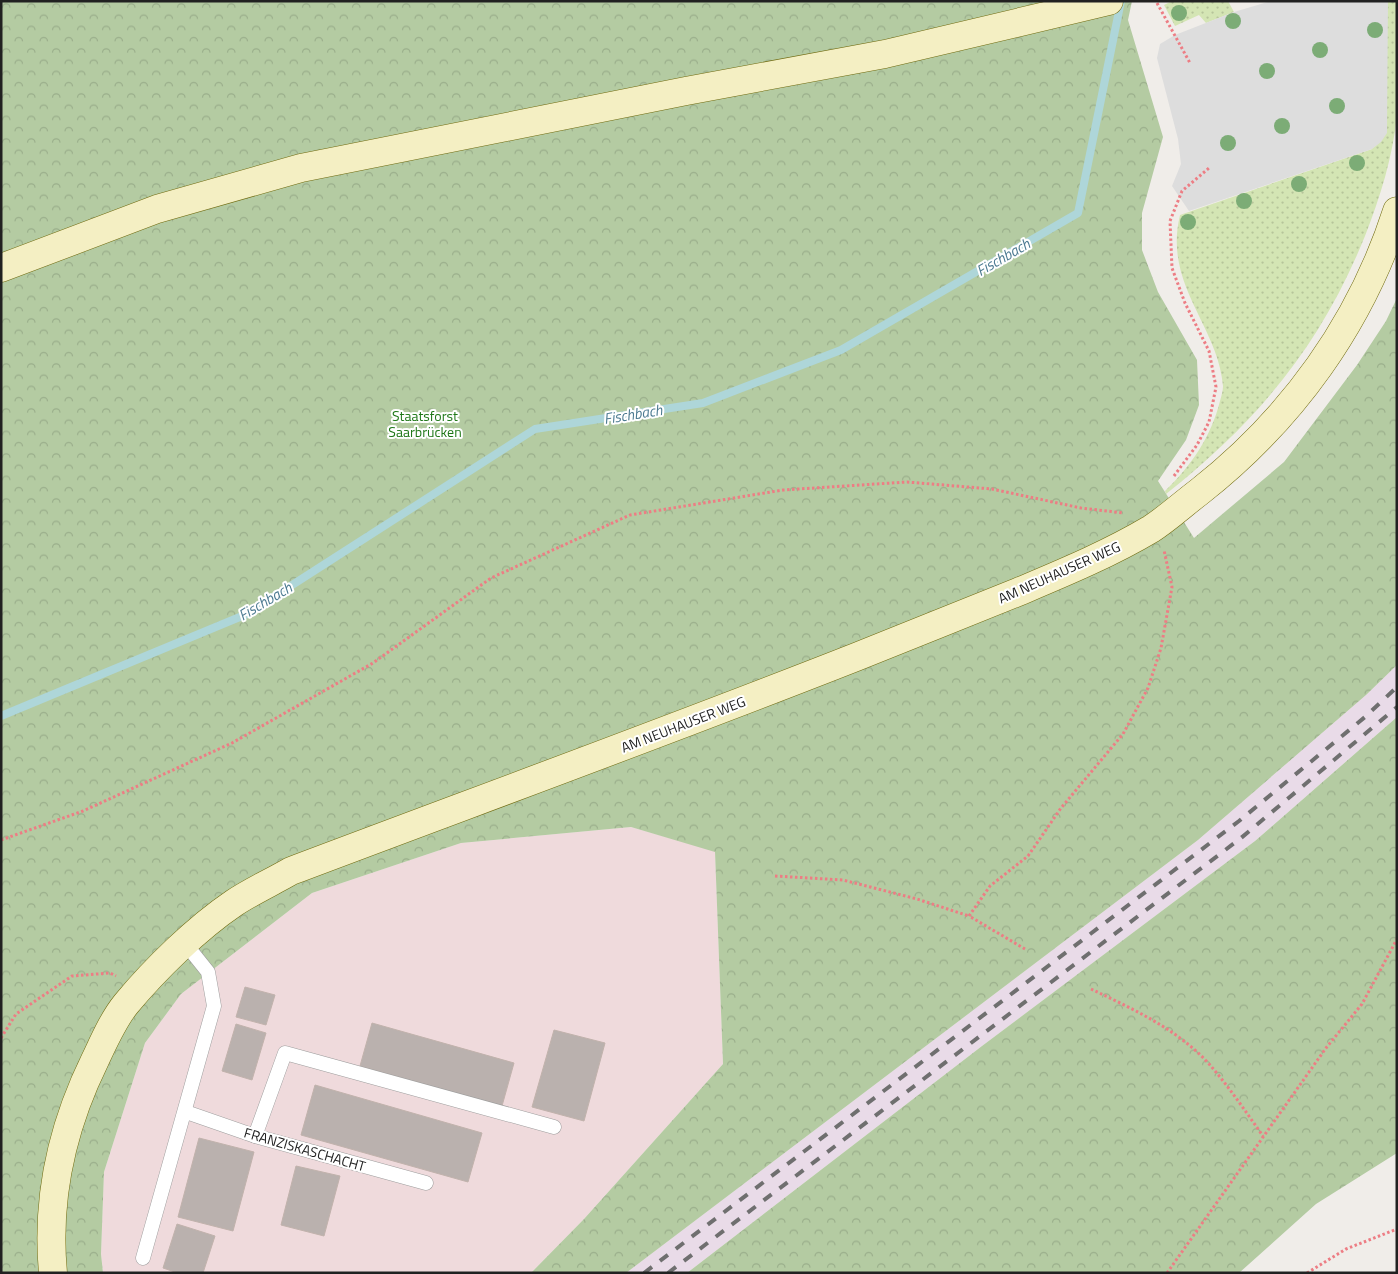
<svg xmlns="http://www.w3.org/2000/svg" width="1398" height="1274" font-family="'Titillium Web',sans-serif">
  <style>
    .commercial { fill: #efdadc }
    .industrial { fill: #e9dbe8 }
    .grass { fill: url(#grass-dots) }
    .forest { fill: url(#forest-crowns) }
    .parking { fill: #ddd }
    .lines { fill: none; stroke-linecap: round; stroke-linejoin: round }
    .stream { stroke: #aed6d9; stroke-width: 8 }
    .building { fill: #bab1ae; stroke: #c1b2ac }
    .lane-casing { stroke: #9e9e9e; stroke-width: 15 }
    .secondary-casing { stroke: #706b10; stroke-width: 29 }
    .path { stroke: #ed7d84; stroke-width: 3; stroke-dasharray: 2.5 2.5; stroke-linecap: butt }
    .lane { stroke: #fff; stroke-width: 14 }
    .secondary { stroke: #f4efc3; stroke-width: 28 }
    .rail { stroke: #6f6f6f; stroke-width: 4; stroke-dasharray: 10 10; stroke-linecap: butt }
    .tree { fill: #7cac76 }
    .labels { text-anchor: middle; dominant-baseline: central; stroke-width: 4; stroke-linejoin: round; paint-order: stroke }
    .park-label { font-size: 14px; fill: #1e7717; stroke: #fff }
    .street-label { font-size: 14px; fill: #212121; stroke: #fff }
    .water-label { font-size: 15px; font-style: italic; fill: #4c7a91; stroke: #fff }
  </style>
  <defs>
    <pattern id="grass-dots" width="8" height="8" patternUnits="userSpaceOnUse" patternTransform="scale(1.25)"><rect width="8" height="8" fill="#d4e5b4"/><path d="M2 2h.1M6 6h.1" fill="none" stroke="#b6c49a" stroke-width="1.8" stroke-linecap="round"/></pattern>
    <pattern id="forest-crowns" width="20" height="18" patternUnits="userSpaceOnUse" patternTransform="scale(1.25)"><rect width="20" height="18" fill="#b4cba2"/><path d="M2 6a3 3 0 1 1 6 0M12 15a3 3 0 1 1 6 0" fill="none" stroke="#9aae8b"/></pattern>
  </defs>
  <rect width="100%" height="100%" fill="#f0ede9"/>
  <polygon class="commercial" points="631,827 715,851 723,1064 584,1219 531,1273 103,1273 101,1254 104,1172 145,1043 181,994 312,893 461,843"/>
  <polygon class="industrial" points="1397,665 1397,717 1255,841 982,1046 687,1273 626,1273 1198,840 1366,695"/>
  <g class="grass">
    <polygon points="1172,1 1228,1 1234,12 1206,23 1199,15 1175,26 1164,5"/>
    <path d="M 1388,1 L 1397,1 C 1397,39 1398,78 1397,115 C 1393,156 1380,198 1365,236 C 1321,345 1258,421 1166,494 L 1165,491 C 1191,466 1211,437 1220,401 C 1221,397 1223,391 1223,386 C 1218,325 1163,285 1180,215 L 1372,149 Z"/>
  </g>
  <g class="forest">
    <polygon points="1,1 1132,1 1128,20 1163,137 1142,213 1142,250 1158,292 1197,360 1199,405 1186,440 1158,481 1194,538 1284,462 1357,365 1386,321 1397,298 1397,665 1366,695 1198,840 626,1273 531,1273 584,1219 723,1064 715,852 631,827 461,843 312,893 181,994 145,1043 104,1172 101,1254 103,1273 1,1273"/>
    <polygon points="1397,717 1397,1153 1316,1204 1239,1273 687,1273 982,1046 1255,841"/>
  </g>
  <polygon class="parking" points="1271,1 1388,1 1387,133 1381,142 1372,149 1189,211 1172,186 1181,164 1178,139 1157,58 1160,44 1175,35 1234,12"/>
  <g class="lines">
    <polyline class="stream" points="1,716 247,614 535,429 703,403 841,350 1078,213 1121,1"/>
  </g>
  <g class="building">
    <polygon points="245,987 275,995 266,1025 236,1017"/>
    <polygon points="372,1023 514,1063 502,1106 360,1066"/>
    <polygon points="236,1024 266,1033 252,1080 222,1071"/>
    <polygon points="554,1030 605,1043 584,1121 532,1107"/>
    <polygon points="315,1085 482,1133 468,1182 301,1135"/>
    <polygon points="199,1138 254,1152 233,1231 178,1217"/>
    <polygon points="296,1166 340,1176 324,1236 281,1225"/>
    <polygon points="177,1224 215,1236 203,1273 178,1273 163,1268"/>
  </g>
  <g class="lines">
    <g class="lane-casing">
      <g id="lane">
        <polyline points="186,1112 255,1136 426,1183"/>
        <polyline points="255,1136 285,1053 554,1127"/>
        <polyline points="143,1258 214,1006 208,972 184,942"/>
      </g>
    </g>
    <g class="secondary-casing">
      <g id="secondary">
        <polyline points="1,268 157,209 301,168 686,91 885,54 1109,1"/>
        <path d="M 53,1273 C 46,1198 62,1127 95,1060 C 104,1041 113,1020 126,1004 C 155,969 197,928 234,903 C 252,891 272,882 291,871 C 479,800 668,731 856,657 C 910,635 964,614 1018,592 C 1063,573 1109,554 1151,529 C 1168,518 1183,504 1199,492 C 1292,419 1361,323 1397,211"/>
      </g>
    </g>
    <g class="path">
      <polyline points="1157,3 1190,63"/>
      <polyline points="1174,476 1197,445 1209,422 1216,387 1209,351 1185,303 1172,268 1170,221 1182,191 1209,168"/>
      <polyline points="1,840 83,811 232,743 373,663 491,578 630,515 783,490 907,482 992,489 1081,508 1124,513"/>
      <polyline points="775,876 843,880 917,899 969,916"/>
      <polyline points="1025,949 969,916 990,886 1028,856 1061,808 1123,734 1148,688 1161,648 1172,587 1164,550"/>
      <path d="M 1091,989 C 1133,1009 1179,1030 1210,1065 C 1229,1087 1246,1112 1263,1136"/>
      <polyline points="1,1038 16,1014 72,976 110,973 116,976"/>
      <polyline points="1167,1273 1326,1048 1362,1004 1397,939"/>
      <polyline points="1307,1273 1346,1249 1397,1229"/>
    </g>
    <use href="#lane" class="lane"/>
    <use href="#secondary" class="secondary"/>
    <g class="rail">
      <polyline points="644,1273 1239,821 1365,717 1397,687"/>
      <polyline points="668,1273 1241,838 1397,707"/>
    </g>
  </g>
  <g class="tree">
    <circle cx="1179" cy="13" r="8"/>
    <circle cx="1233" cy="21" r="8"/>
    <circle cx="1375" cy="30" r="8"/>
    <circle cx="1320" cy="50" r="8"/>
    <circle cx="1267" cy="71" r="8"/>
    <circle cx="1337" cy="106" r="8"/>
    <circle cx="1282" cy="126" r="8"/>
    <circle cx="1228" cy="143" r="8"/>
    <circle cx="1357" cy="163" r="8"/>
    <circle cx="1299" cy="184" r="8"/>
    <circle cx="1244" cy="201" r="8"/>
    <circle cx="1188" cy="222" r="8"/>
  </g>
  <g class="labels">
    <g class="park-label">
      <text x="425" y="415">Staatsforst<tspan x="425" dy="16">Saarbrücken</tspan></text>
    </g>
    <g class="street-label">
      <text transform="translate(1059 572) rotate(-24)">AM NEUHAUSER WEG</text>
      <text transform="translate(683 724) rotate(-21)">AM NEUHAUSER WEG</text>
      <text transform="translate(305 1149) rotate(16)">FRANZISKASCHACHT</text>
    </g>
    <g class="water-label">
      <text transform="translate(1003 257) rotate(-30)">Fischbach</text>
      <text transform="translate(633 414) rotate(-9)">Fischbach</text>
      <text transform="translate(265 601) rotate(-31)">Fischbach</text>
    </g>
  </g>
  <rect width="1398" height="1274" fill="none" stroke="#212121" stroke-width="5"/>
</svg>
